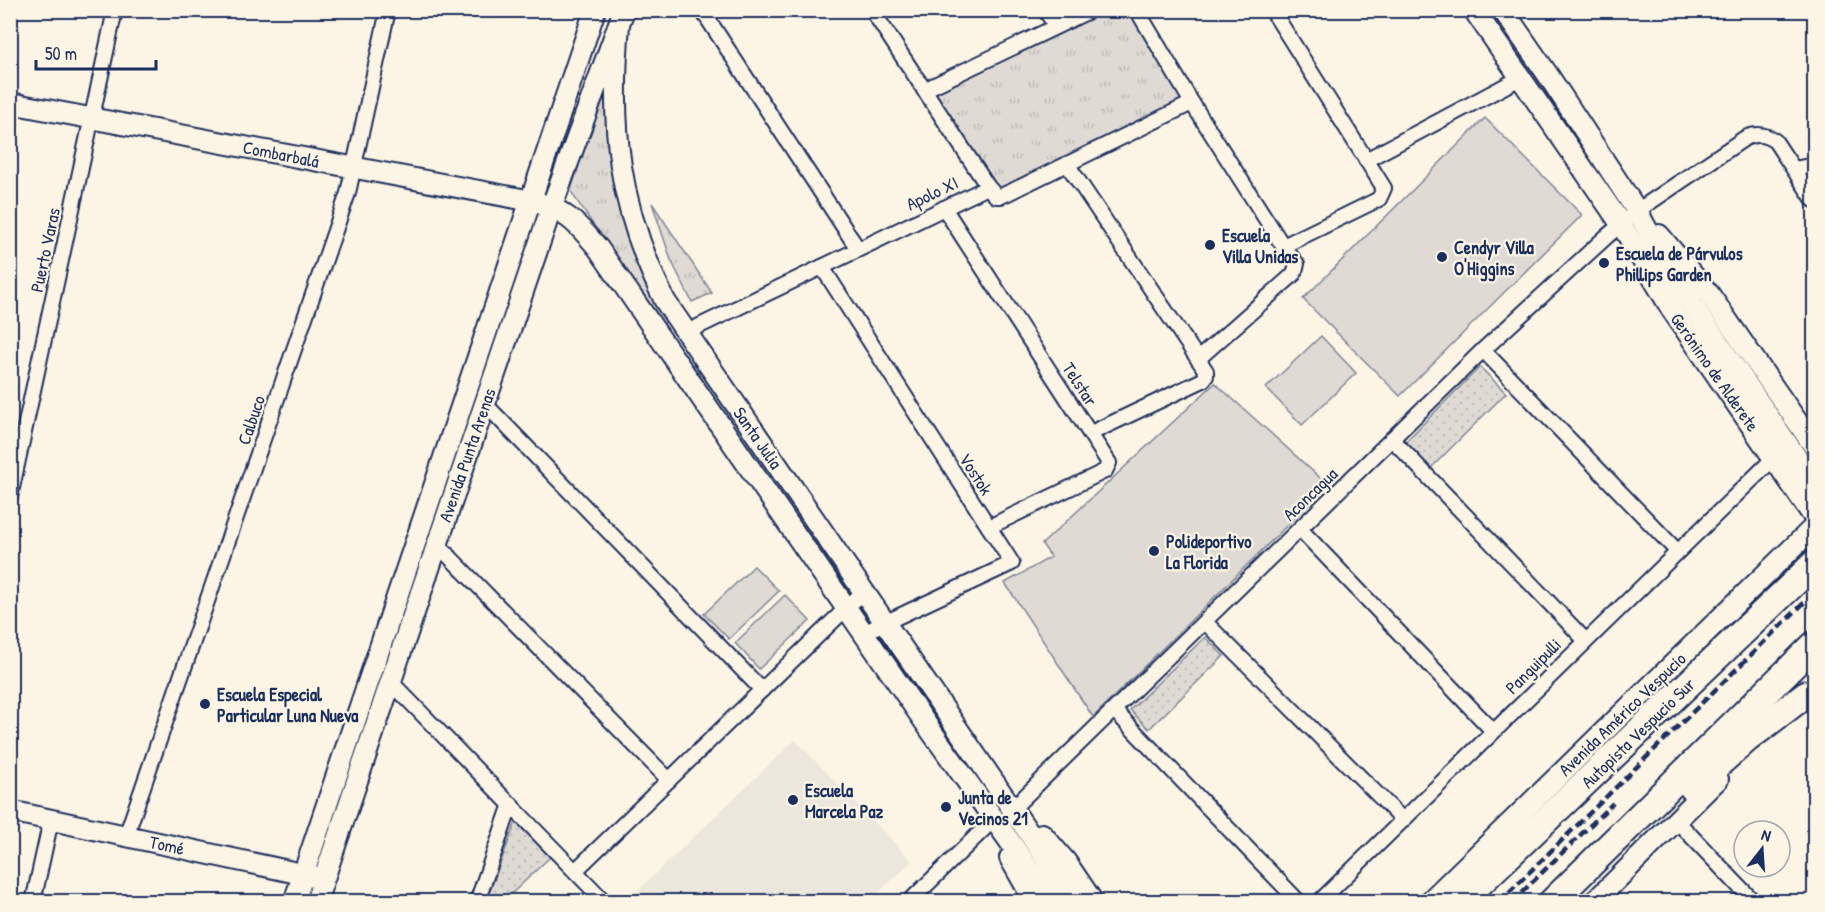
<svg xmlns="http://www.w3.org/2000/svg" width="1825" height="912" font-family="'Patrick Hand',sans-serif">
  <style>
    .built { fill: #ece7dc }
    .grass { fill: url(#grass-dots); stroke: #7d8599; stroke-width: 1.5 }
    .park { fill: url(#park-tufts); stroke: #7d8599; stroke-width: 1.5 }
    .pitch { fill: #dfdbd4; stroke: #7d8599; stroke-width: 1.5 }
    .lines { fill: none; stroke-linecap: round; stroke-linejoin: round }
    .street-casing { stroke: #1b2f5e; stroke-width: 18 }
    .secondary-casing { stroke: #1b2f5e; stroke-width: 24 }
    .highway-casing { stroke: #1b2f5e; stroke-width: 30 }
    .street { stroke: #fcf5e5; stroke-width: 14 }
    .secondary { stroke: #fcf5e5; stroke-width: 20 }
    .highway { stroke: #fcf5e5; stroke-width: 26 }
    .rail { stroke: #1b2f5e; stroke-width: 4.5; stroke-dasharray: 9 4.5; stroke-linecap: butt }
    .poi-dot { fill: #1b2f5e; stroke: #fcf5e5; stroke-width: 2 }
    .labels { text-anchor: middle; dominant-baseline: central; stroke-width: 4.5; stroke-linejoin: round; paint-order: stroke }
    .street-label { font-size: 18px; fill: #1b2f5e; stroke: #fcf5e5 }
    .poi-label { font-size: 18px; font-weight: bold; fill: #1b2f5e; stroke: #fcf5e5; text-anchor: start }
  </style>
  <defs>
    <pattern id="grass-dots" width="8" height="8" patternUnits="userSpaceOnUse" patternTransform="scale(1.5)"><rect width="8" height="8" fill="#dfdbd4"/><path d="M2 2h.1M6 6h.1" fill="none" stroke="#bfbcb8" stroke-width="1.8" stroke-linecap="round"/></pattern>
    <pattern id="park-tufts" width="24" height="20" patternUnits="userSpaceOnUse" patternTransform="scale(1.5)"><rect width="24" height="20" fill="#dfdbd4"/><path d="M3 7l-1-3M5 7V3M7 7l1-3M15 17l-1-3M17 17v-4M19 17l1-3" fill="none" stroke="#bfbcb8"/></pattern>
  </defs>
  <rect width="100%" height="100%" fill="#fcf5e5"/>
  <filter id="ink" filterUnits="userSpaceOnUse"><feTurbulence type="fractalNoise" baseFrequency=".0167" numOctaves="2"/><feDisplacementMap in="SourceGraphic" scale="12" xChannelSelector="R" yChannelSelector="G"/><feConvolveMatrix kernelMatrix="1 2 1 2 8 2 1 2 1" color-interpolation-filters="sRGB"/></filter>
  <g filter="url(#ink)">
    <polygon class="built" points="795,740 912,861 870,901 627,901"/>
    <g class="grass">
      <polygon points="1483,11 1491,11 1624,207 1621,207"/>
      <polygon points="694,364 697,364 850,586 849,589 843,588 693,370"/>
      <polygon points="1480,367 1506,393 1430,469 1404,443"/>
      <polygon points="879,634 882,634 997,803 996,804 993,804 878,639"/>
      <polygon points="1205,637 1224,656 1149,729 1130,710"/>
      <polygon points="516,822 550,857 504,901 486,901"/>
    </g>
    <g class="park">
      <polygon points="1130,10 1183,94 1183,101 1005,189 997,189 935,95 936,93 1105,11"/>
      <polygon points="606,99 609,102 630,239 650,293 666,320 664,324 659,321 573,195 571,190 600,100"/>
      <polygon points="652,203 712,293 692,302 671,260"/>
    </g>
    <g class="pitch">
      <polygon points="1485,118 1582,215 1400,396 1303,299"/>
      <polygon points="1321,336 1356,373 1302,425 1266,388"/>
      <polygon points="1215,383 1328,485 1093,717 1005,583 1051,557 1042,544"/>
      <polygon points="754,566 779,591 729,639 704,614"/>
      <polygon points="785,595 810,621 759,669 735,643"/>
    </g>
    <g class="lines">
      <g class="street-casing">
        <g id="street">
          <polyline points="702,10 858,249"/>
          <polyline points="872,10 988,187 996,196 1001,196 1010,192 1192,103"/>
          <polyline points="1045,10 1056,26"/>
          <polyline points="1137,10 1192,103 1283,246 1297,264 1294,274 1198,359"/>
          <polyline points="1272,10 1384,188 1379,199 1283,246"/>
          <polyline points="924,90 1091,10"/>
          <polyline points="1366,160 1520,78"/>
          <polyline points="1067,164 1206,371 1206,376 1203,380 1091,433"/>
          <polyline points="1794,169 1814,165"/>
          <polyline points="944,208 1109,463 1105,471 989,527"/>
          <polyline points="822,267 1012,563 863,633"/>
          <polyline points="685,333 988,187"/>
          <polyline points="1483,350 1677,551"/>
          <polyline points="485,404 762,690"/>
          <polyline points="1392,439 1585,640"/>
          <polyline points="10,497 115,10"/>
          <polyline points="1300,529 1493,731"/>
          <polyline points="437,544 669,780"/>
          <polyline points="1205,622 1403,820"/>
          <polyline points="391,682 605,902"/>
          <polyline points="1114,710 1299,902"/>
          <path d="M 1013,808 L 1483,350 L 1606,237 L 1637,211 L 1745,138 C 1756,133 1765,134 1775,141 L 1814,200"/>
          <polyline points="1676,820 1754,902"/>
          <polyline points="126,836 348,193 388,10"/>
          <polyline points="575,871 864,591"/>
          <polyline points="33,902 51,820"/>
          <polyline points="477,902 511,804"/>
          <polyline points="909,902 993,820"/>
          <polyline points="1319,902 1774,458"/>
        </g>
      </g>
      <g class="secondary-casing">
        <g id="secondary">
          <polyline points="1474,10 1621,224 1672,310 1814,517"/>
          <polyline points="1503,10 1548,75 1637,211 1672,275 1814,483"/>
          <path d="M 619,25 C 610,129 618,206 665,301 L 1076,902"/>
          <path d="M 10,103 L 532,201 C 564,209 577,223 598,248 L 929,728 L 1053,902"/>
          <polyline points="1659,235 1709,294 1814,446"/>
          <polyline points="10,811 316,877"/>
          <polyline points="1042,834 1066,862 1093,902"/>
          <polyline points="1010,858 1035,902"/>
          <polyline points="294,902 595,10"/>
          <polyline points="316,902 552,206 624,10"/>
          <polyline points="1429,902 1814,527"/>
          <polyline points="1594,902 1718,779"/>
        </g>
      </g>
      <g class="highway-casing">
        <g id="highway">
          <polyline points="1692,787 1747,739 1806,694"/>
          <polyline points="1460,902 1814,564"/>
          <polyline points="1552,902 1814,645"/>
        </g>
      </g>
      <use href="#street" class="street"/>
      <use href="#secondary" class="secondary"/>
      <use href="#highway" class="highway"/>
      <g class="rail">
        <polyline points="1499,902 1814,593"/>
        <polyline points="1512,902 1613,803"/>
      </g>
    </g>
  </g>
  <g class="poi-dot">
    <circle cx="1210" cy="245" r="6"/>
    <circle cx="1442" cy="257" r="6"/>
    <circle cx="1604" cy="263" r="6"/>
    <circle cx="1154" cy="551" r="6"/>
    <circle cx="205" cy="704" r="6"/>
    <circle cx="793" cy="800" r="6"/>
    <circle cx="946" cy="807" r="6"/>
  </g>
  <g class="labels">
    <g class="street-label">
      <text transform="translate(281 154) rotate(11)">Combarbalá</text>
      <text transform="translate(932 193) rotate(-26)">Apolo XI</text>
      <text transform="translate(45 250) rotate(-78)">Puerto Varas</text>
      <text transform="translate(1715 372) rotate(55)">Gerónimo de Alderete</text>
      <text transform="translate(1080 384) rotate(57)">Telstar</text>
      <text transform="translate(251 420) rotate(-71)">Calbuco</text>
      <text transform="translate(758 438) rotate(55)">Santa Julia</text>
      <text transform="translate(467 455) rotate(-71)">Avenida Punta Arenas</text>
      <text transform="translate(976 474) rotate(57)">Vostok</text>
      <text transform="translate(1310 494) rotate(-44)">Aconcagua</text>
      <text transform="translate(1533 666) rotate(-45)">Panguipulli</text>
      <text transform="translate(1622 714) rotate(-44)">Avenida Américo Vespucio</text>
      <text transform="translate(1638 733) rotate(-44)">Autopista Vespucio Sur</text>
      <text transform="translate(167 845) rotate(12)">Tomé</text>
    </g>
    <g class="poi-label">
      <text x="1222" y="235">Escuela<tspan x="1222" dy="21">Villa Unidas</tspan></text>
      <text x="1454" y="247">Cendyr Villa<tspan x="1454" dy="21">O'Higgins</tspan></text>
      <text x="1616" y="253">Escuela de Párvulos<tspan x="1616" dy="21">Phillips Garden</tspan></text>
      <text x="1166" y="541">Polideportivo<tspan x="1166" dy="21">La Florida</tspan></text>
      <text x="217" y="694">Escuela Especial<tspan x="217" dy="21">Particular Luna Nueva</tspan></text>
      <text x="805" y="790">Escuela<tspan x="805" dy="21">Marcela Paz</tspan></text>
      <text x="958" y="797">Junta de<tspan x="958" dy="21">Vecinos 21</tspan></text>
    </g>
  </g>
  <rect width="1825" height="912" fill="none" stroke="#fcf5e5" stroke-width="36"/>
  <rect x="18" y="18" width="1789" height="876" fill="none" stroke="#1b2f5e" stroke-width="2" filter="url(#ink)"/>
  <g transform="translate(1762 849) rotate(17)"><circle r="28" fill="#fcf5e5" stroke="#a2a6af" stroke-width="1.5"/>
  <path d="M0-4.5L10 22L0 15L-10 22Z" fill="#1b2f5e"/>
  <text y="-9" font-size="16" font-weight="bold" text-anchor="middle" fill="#1b2f5e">N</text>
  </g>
  <path d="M36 60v9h120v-9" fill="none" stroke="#1b2f5e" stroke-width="3"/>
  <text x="45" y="60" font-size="18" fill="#1b2f5e" stroke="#fcf5e5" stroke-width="4.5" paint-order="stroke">50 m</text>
</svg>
